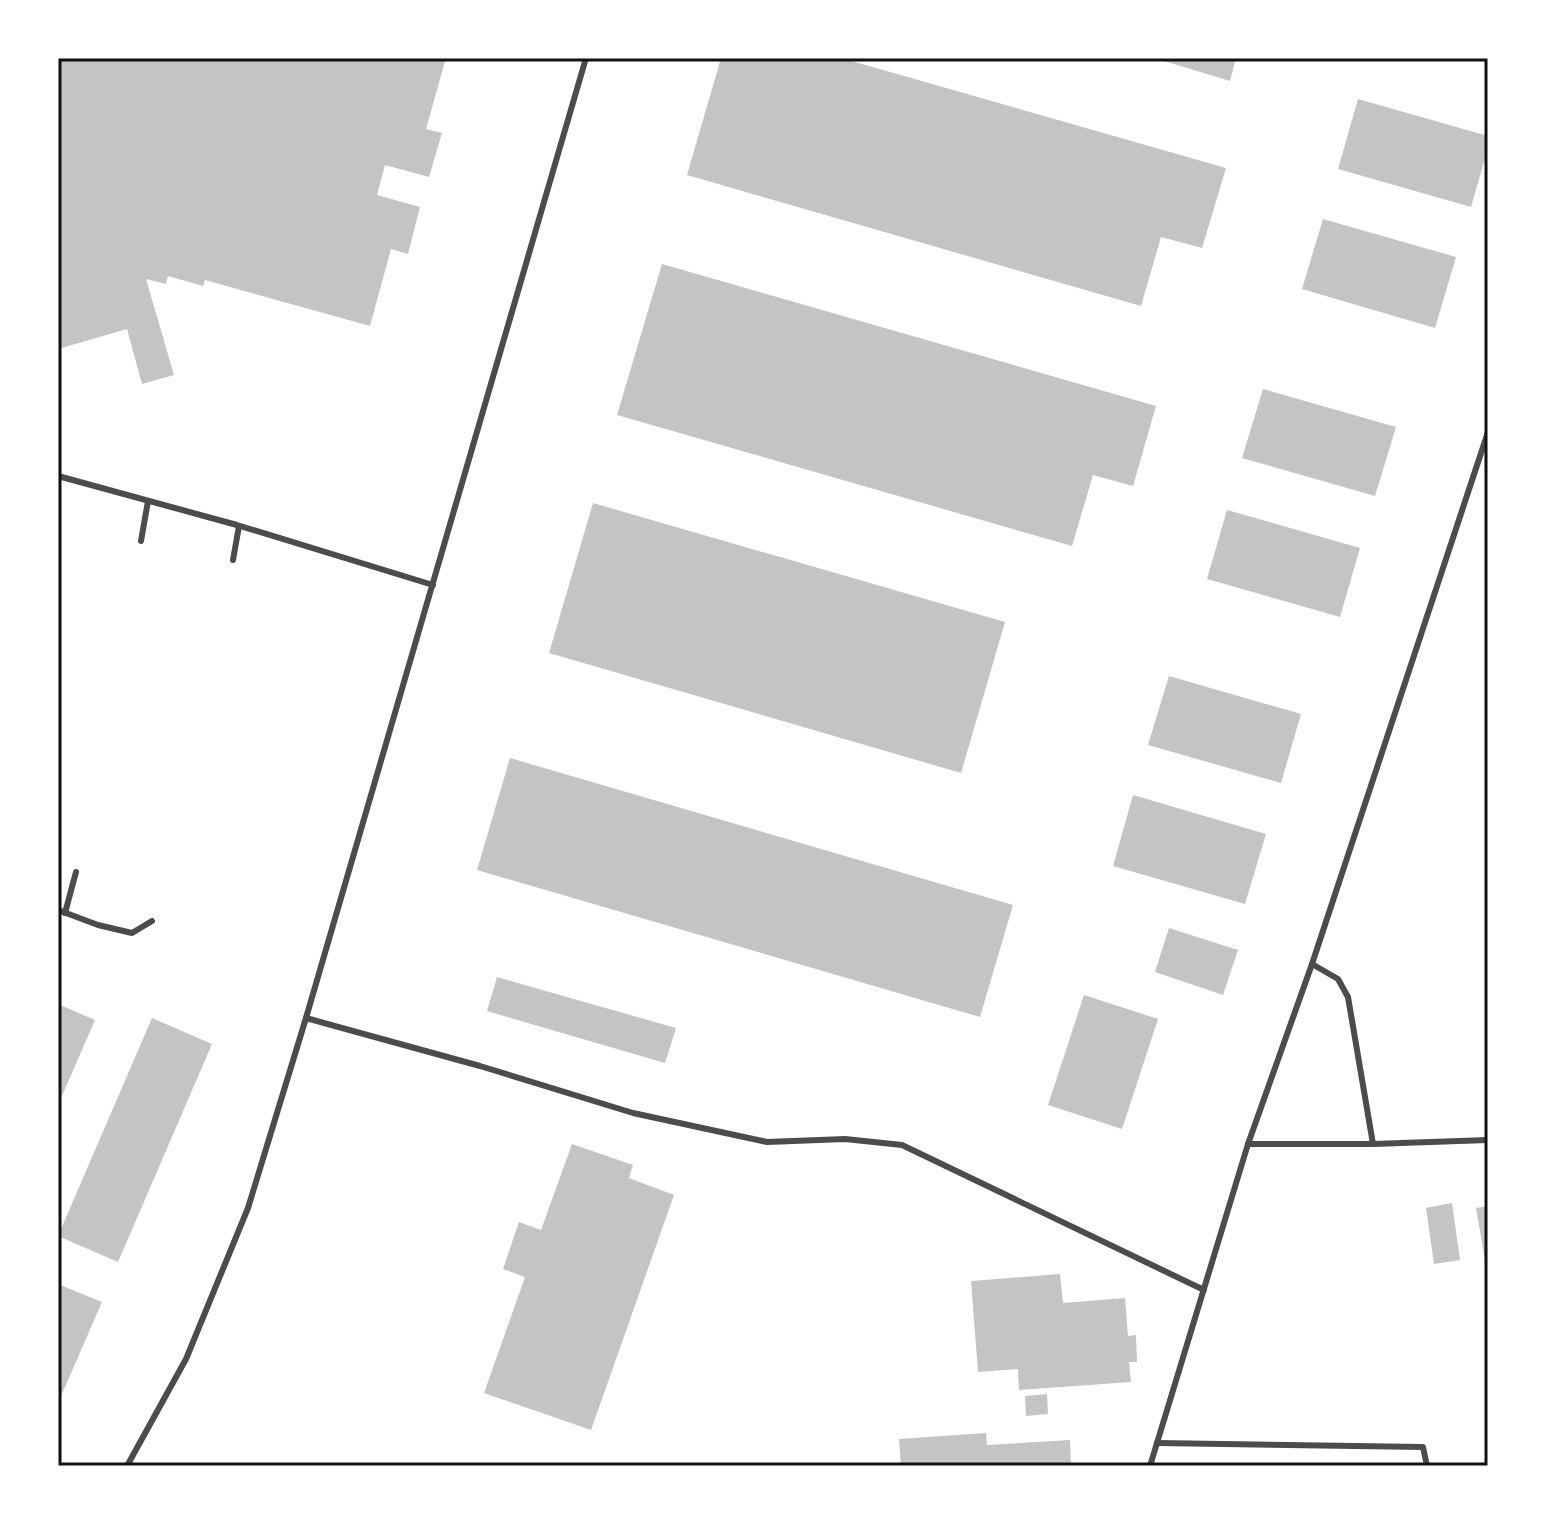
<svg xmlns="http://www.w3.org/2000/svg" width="1546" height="1524" font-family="Figtree,sans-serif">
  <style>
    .building { fill: #c4c4c4 }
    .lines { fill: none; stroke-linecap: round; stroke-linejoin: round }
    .service { stroke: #4c4c4c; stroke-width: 6 }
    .neatline { fill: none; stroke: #111; stroke-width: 3 }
  </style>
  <rect width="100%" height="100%" fill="#fff"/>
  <g class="building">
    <polygon points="58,58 446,58 426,129 442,133 429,177 385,165 377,195 420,207 408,254 391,249 370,326 205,280 203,286 168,276 166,284 146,279 174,375 142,384 127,329 58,349"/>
    <polygon points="721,58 841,58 1226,168 1202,248 1161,237 1141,306 687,175"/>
    <polygon points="1154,58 1236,58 1230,81"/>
    <polygon points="1358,99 1488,136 1488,148 1471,207 1338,169"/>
    <polygon points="1323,219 1456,257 1435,328 1302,289"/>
    <polygon points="662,264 1156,406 1133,486 1093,475 1072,546 617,415"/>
    <polygon points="1263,389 1396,427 1375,496 1242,458"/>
    <polygon points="593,503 1005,622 961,773 549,653"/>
    <polygon points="1227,510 1360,548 1340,617 1207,579"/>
    <polygon points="1169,676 1301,714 1281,783 1148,745"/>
    <polygon points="510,758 1013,905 980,1017 477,870"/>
    <polygon points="1133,795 1266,834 1245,904 1113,866"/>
    <polygon points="1169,928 1238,950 1223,995 1155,972"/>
    <polygon points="497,977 676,1028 665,1063 487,1011"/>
    <polygon points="1084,995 1158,1019 1122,1129 1048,1105"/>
    <polygon points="58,1004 95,1020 58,1105"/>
    <polygon points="152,1018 212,1044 118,1262 58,1236"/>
    <polygon points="572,1144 633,1165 629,1178 674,1195 591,1430 484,1393 525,1277 503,1269 519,1222 541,1230"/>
    <polygon points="1452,1203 1460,1260 1434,1264 1426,1208"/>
    <polygon points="1488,1206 1488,1266 1486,1266 1476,1208"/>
    <polygon points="1060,1274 1063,1303 1125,1298 1128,1336 1136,1335 1137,1362 1129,1362 1131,1382 1019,1390 1018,1369 978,1372 971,1281"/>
    <polygon points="58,1284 102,1302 58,1403"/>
    <polygon points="1047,1394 1048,1414 1026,1416 1025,1396"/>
    <polygon points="986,1433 987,1445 1070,1440 1071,1466 901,1466 899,1439"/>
  </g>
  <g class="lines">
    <g class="service">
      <polyline points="58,476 237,525 433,585"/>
      <polyline points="141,541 148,501"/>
      <polyline points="233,560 239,526"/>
      <polyline points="58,910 98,925 132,933 152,921"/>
      <polyline points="65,913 76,872"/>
      <polyline points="1312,964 1338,979 1348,997 1373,1144"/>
      <polyline points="306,1018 480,1066 633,1113 767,1142 845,1139 902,1145 1204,1290"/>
      <polyline points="1248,1144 1373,1144 1488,1140"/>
      <polyline points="1157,1443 1423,1447 1427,1466"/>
      <polyline points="127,1466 186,1359 248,1208 306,1018 586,58"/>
      <polyline points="1150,1466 1248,1144 1312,964 1488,432"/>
    </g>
  </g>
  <rect width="1546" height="1524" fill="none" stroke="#ffffff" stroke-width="120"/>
  <rect x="60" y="60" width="1426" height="1404" class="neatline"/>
</svg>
